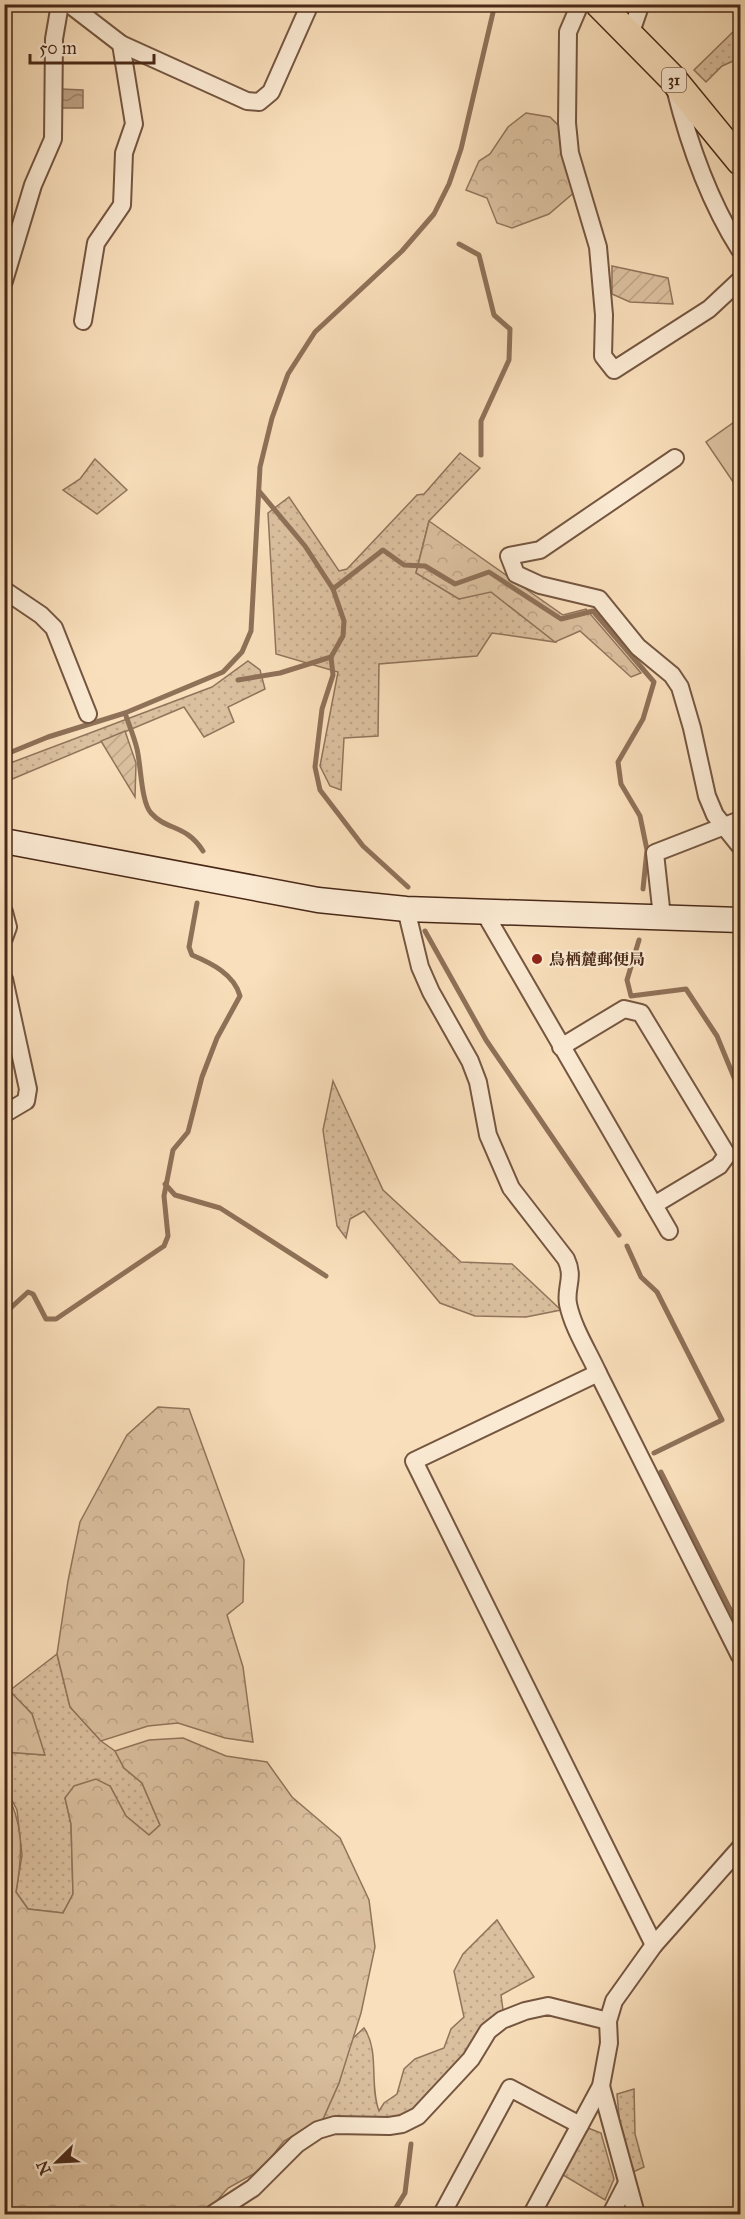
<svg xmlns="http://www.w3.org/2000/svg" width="745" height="2219" font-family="'IM FELL Great Primer','Noto Serif JP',serif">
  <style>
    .grass { fill: url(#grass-dots); stroke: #92745b; stroke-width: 1.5 }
    .forest { fill: url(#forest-crowns); stroke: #92745b; stroke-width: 1.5 }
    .garden { fill: url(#garden-furrows); stroke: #92745b; stroke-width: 1.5 }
    .pitch { fill: #dbc09f; stroke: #92745b; stroke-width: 1.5 }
    .water { fill: url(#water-waves); stroke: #8f7158; stroke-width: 1.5 }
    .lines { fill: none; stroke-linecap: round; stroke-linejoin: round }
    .stream { stroke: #8f7158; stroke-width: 5 }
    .street-casing { stroke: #755640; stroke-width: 20 }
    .secondary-casing { stroke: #492817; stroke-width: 27 }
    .primary-casing { stroke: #492817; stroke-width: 30 }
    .street { stroke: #fbead3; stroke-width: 16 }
    .secondary { stroke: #fbead3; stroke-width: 24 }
    .primary { stroke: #f9dfbb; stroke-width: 27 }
    .poi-dot { fill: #8f2418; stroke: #fbead3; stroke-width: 2 }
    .labels { text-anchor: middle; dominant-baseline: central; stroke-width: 4.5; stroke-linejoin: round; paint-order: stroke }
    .shield { fill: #fbead3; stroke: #7e624f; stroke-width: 1.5 }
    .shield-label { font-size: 15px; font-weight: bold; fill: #492817 }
    .poi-label { font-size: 16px; font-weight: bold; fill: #492817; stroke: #fbead3; text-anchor: start }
  </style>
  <defs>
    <pattern id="grass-dots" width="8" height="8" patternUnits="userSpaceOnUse" patternTransform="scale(1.5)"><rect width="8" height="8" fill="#dbc09f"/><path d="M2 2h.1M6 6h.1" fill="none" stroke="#bda588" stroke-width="1.8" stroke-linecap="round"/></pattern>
    <pattern id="forest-crowns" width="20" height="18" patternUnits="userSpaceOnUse" patternTransform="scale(1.5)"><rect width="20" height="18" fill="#dbc09f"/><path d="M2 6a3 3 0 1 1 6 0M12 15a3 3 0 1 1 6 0" fill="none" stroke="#bda588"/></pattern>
    <pattern id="garden-furrows" width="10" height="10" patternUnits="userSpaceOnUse" patternTransform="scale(1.5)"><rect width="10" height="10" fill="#dbc09f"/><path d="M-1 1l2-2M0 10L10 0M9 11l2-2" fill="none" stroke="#bda588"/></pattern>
    <pattern id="water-waves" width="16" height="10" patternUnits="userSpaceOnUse" patternTransform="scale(1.5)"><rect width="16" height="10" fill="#bda183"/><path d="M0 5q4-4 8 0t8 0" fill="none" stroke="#9c836a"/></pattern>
  </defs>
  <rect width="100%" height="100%" fill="#f9dfbb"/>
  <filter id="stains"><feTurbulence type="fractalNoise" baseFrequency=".00333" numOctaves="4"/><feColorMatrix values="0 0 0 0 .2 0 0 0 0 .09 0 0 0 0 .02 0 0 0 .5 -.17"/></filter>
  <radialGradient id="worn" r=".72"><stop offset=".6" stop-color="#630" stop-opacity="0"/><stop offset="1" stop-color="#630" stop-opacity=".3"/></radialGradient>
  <g class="grass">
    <polygon points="740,30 740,58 722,66 706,82 694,70 734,31"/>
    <polygon points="460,453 480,468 429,521 416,573 459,599 490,591 555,642 492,633 477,656 379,664 378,736 344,738 341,790 330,786 320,766 338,672 276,654 268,513 289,497 339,571 347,569 417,495 424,494"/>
    <polygon points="95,459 127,490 97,514 63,490 80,479"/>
    <polygon points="248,661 260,670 265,689 228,707 234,722 204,737 184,707 5,782 5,765 212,687"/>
    <polygon points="333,1081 383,1190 461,1262 512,1264 561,1310 526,1317 475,1316 440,1303 364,1211 350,1219 346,1238 337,1226 323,1130"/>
    <polygon points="57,1654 70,1707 101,1741 115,1751 124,1768 142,1783 160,1825 149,1835 126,1816 110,1786 65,1798 71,1824 73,1894 63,1913 28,1909 16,1892 22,1855 17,1810 5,1787 4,1752 44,1755 32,1714 9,1691"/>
    <path d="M 497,1920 L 534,1977 L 501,1995 L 503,2010 L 479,2031 L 464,2058 L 408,2116 L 383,2121 L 323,2119 L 339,2083 L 351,2040 L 364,2028 C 380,2051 369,2085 379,2111 L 384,2103 L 397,2094 L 404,2069 L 415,2059 L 444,2048 L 451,2029 L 464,2017 L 454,1971 L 463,1954 Z"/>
    <polygon points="634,2089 635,2134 644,2167 631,2173 621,2138 617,2094"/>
    <polygon points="588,2128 601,2133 614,2179 605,2200 563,2175"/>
  </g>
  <g class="forest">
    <polygon points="526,113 550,117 559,126 577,190 549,214 512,228 497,223 487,198 466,190 479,161 490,154 508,127"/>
    <polygon points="429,521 563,615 586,609 641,673 631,677 580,631 555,642 491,592 459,599 416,573"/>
    <polygon points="158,1407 189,1409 244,1560 243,1602 227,1615 243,1667 253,1742 225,1738 178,1723 148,1726 101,1741 70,1707 57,1654 68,1581 80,1522 127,1435"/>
    <polygon points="5,1686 32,1714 45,1755 5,1752"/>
    <path d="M 183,1738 L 226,1756 L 267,1762 L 292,1797 L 340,1838 L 369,1900 L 375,1947 L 361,2013 L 339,2083 L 323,2119 L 284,2141 L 261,2170 L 228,2188 L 205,2214 L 5,2214 L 4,1787 C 24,1824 23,1852 16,1892 L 28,1909 L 63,1913 L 73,1894 L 71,1824 L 65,1798 L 74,1786 L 96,1779 L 110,1786 L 126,1816 L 149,1835 L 160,1825 L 142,1783 L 124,1768 L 115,1751 L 149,1740 Z"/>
  </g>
  <g class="garden">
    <polygon points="612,266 668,278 673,304 630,302 612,294"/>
    <polygon points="125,731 136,763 135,797 101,741"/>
  </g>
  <polygon class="pitch" points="740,418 740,492 706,442"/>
  <polygon class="water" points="61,89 83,90 83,108 61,108"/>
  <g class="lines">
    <g class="stream">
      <polyline points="459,244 479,255 494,315 510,329 509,360 481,421 481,455"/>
      <polyline points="259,491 305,546 333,589 344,621 343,636 331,657 333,675 322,709 315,767 320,790 363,846 408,887"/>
      <polyline points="333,589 383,550 404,565 425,566 455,584 489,572 561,619 593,611 654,682 643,719 618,762 621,784 640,816 647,850 643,889"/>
      <polyline points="238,680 280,673 331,657"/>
      <path d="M 125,713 C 129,725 134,736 137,749 C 141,765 141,802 151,813 C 167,831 186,824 203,851"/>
      <polyline points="4,755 48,737 125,713 223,672 242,652 251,631 260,467 272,418 288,374 315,332 402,251 434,214 449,184 461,149 495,4"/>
      <polyline points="425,931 486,1040 619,1235"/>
      <polyline points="639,940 627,980 631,996 686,989 717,1036 740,1092"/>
      <polyline points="165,1184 175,1195 220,1208 326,1276"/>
      <polyline points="627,1246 641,1277 657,1292 722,1420 654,1453"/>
      <path d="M 4,1314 L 28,1292 L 33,1294 L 46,1319 L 56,1319 L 164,1246 L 168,1236 L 164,1196 L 173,1150 L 188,1132 L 202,1077 L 217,1038 L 240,996 C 234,974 211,963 192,955 L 189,947 L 197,903"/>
      <polyline points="661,1472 740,1629"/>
      <polyline points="392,2214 405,2193 411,2144"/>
    </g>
    <g class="street-casing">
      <g id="street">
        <polyline points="69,4 121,44 247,101 259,102 271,92 310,4"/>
        <polyline points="580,4 568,32 567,123 570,153 598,247 604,315 603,356 614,370 709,309 740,280"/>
        <polyline points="630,35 639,9 637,4"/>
        <path d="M 675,88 C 689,145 709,201 740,250"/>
        <polyline points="4,281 33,185 53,139 54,39 60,4"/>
        <polyline points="83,321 96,243 122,205 124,153 134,124 121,44"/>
        <polyline points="675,458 540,550 509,556 516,574 540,585 599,599 638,647 672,675 680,687 692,728 707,796 715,815 740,846"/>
        <polyline points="4,590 41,615 54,628 88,714"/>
        <path d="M 406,909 L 420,967 L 431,992 L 470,1061 L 478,1082 L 488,1135 L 511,1188 L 566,1259 C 575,1278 565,1287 568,1304 C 573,1328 588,1351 598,1373"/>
        <polyline points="4,912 8,927 4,938"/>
        <polyline points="484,912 669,1231"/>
        <polyline points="662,917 655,853 740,820"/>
        <polyline points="4,979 28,1089 26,1101 4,1114"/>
        <polyline points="561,1047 624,1009 641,1013 727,1155 719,1166 654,1205"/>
        <polyline points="654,1945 414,1461 598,1373 740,1656"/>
        <polyline points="601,2086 636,2214"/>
        <polyline points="213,2214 253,2188 297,2144 318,2130 335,2125 389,2126 402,2124 418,2116 471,2059 488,2031 502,2020 525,2011 548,2006 608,2021"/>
        <polyline points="442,2214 510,2088 580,2125"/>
        <polyline points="532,2214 601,2086 609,2043 608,2021 614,2001 654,1945 740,1848"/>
        <polyline points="611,2214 627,2183"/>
      </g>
    </g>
    <g class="secondary-casing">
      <polyline id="secondary" points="4,841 318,900 406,909 740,920"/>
    </g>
    <g class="primary-casing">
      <polyline id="primary" points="599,4 672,78 740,161"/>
    </g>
    <use href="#street" class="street"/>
    <use href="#secondary" class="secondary"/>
    <use href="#primary" class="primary"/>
  </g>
  <circle class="poi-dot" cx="537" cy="959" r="6"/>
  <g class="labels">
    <rect class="shield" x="662" y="68" width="24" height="24" rx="4.5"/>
    <g class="shield-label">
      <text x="674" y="80">31</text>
    </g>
    <g class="poi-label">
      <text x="549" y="959">鳥栖麓郵便局</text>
    </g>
  </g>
  <rect width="745" height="2219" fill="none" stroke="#f9dfbb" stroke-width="24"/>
  <rect x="6" y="6" width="733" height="2207" fill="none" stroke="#492817" stroke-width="3"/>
  <rect x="12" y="12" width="721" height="2195" fill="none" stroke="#492817" stroke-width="1.5"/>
  <g transform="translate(57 2162) rotate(246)" stroke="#fbead3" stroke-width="4.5" paint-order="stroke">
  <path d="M0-4.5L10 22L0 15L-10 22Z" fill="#492817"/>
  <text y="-9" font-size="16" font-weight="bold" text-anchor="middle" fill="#492817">N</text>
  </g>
  <path d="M30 54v9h124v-9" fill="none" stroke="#492817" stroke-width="3"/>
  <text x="39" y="54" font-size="18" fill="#492817" stroke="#fbead3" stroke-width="4.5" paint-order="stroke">50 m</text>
  <rect width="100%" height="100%" filter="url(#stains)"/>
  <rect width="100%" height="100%" fill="url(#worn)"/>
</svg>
